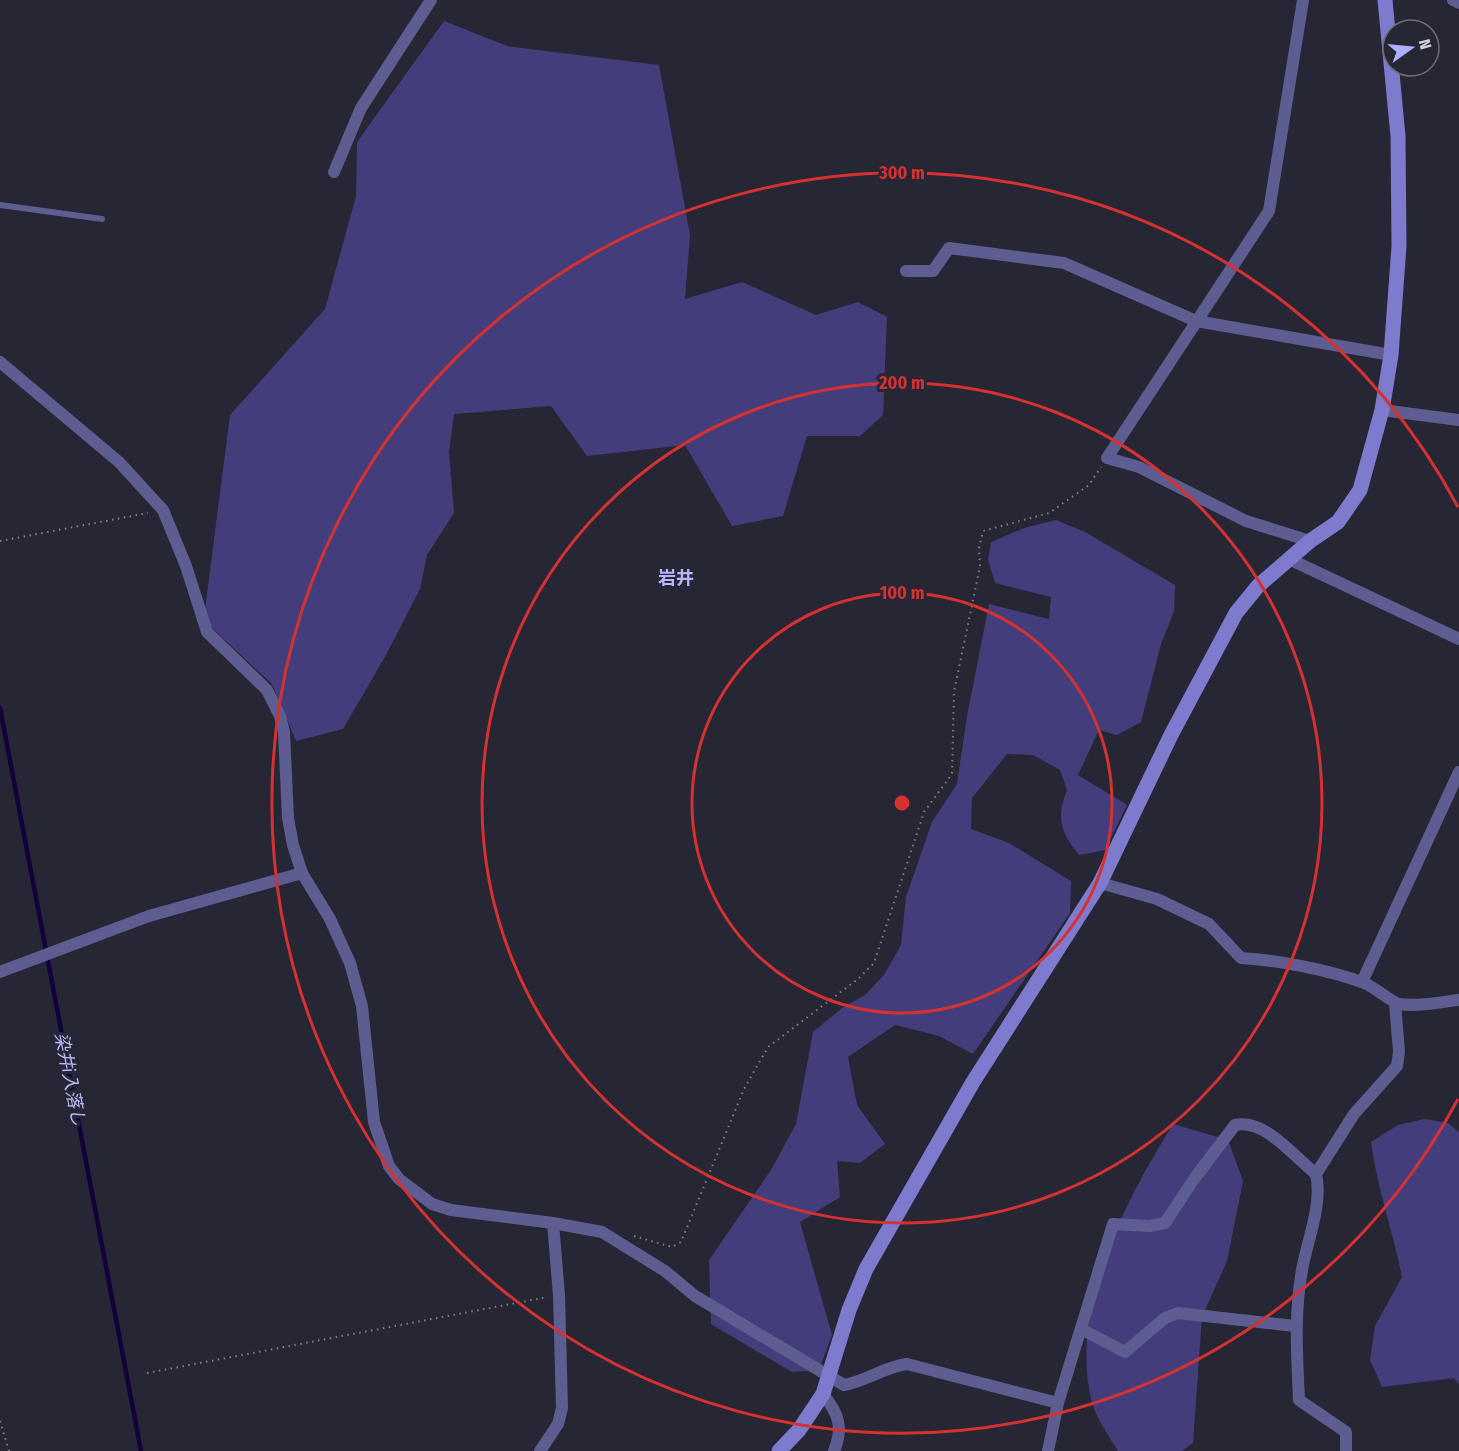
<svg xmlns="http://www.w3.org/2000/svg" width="1459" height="1451" font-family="'Fira Sans Condensed','Noto Sans JP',sans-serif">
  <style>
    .green { fill: #433e7b }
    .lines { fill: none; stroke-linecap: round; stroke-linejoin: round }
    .stream { stroke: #11033a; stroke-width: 4.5 }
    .path { stroke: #80808c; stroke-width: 2; stroke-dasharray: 1.5 4.5; stroke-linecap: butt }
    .lane { stroke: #5e5d91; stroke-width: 6 }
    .street { stroke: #5e5d91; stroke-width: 12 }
    .secondary { stroke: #7e7acd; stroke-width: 15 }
    .ring { fill: none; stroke: #d63131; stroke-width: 3 }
    .labels { text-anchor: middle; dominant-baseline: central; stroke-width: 6; stroke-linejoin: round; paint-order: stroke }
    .neighbourhood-label { font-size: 18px; font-weight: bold; fill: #b7b6fd; stroke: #262635 }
    .water-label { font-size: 18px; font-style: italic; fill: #b8b8f8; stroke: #262635 }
    .centre { fill: #d63131; stroke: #262635; stroke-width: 3 }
    .ring-label { font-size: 18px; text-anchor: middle; font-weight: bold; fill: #d63131; stroke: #262635; stroke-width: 6; stroke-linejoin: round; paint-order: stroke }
  </style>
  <rect width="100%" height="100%" fill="#262635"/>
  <g class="green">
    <polygon points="444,21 507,46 659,65 690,235 685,299 742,282 816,315 858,302 887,317 883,415 860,436 807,436 783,516 732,526 685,445 587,456 551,406 454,414 449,452 454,513 427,555 420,589 386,655 343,729 296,741 272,684 211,627 205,610 230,415 325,309 356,196 357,142"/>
    <path d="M 1056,520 L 1085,532 L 1175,585 L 1174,611 L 1161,644 L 1141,722 L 1117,735 L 1099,730 L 1078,775 L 1127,805 L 1105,850 L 1079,855 C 1060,831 1056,819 1067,790 L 1060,770 L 1033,755 L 1007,754 L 972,798 L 971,829 L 1009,843 L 1071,881 L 1070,913 L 973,1054 L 939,1036 L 895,1025 L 848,1057 L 857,1105 L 885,1144 L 860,1163 L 837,1161 L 840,1197 L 800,1222 L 832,1335 L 819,1370 L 792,1372 L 711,1324 L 709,1260 L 771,1170 L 796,1124 L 813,1032 L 842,1008 L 865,995 L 884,975 L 901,945 L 906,897 L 932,822 L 957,784 L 967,716 L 989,604 L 1049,619 L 1051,597 L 995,583 L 988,560 L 991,542 L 1024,528 Z"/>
    <path d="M 1424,1119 L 1448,1123 L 1459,1132 L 1459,1384 L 1454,1378 L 1382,1387 L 1370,1360 L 1375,1326 L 1402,1277 C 1393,1231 1377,1188 1371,1142 L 1398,1125 Z"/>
    <path d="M 1173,1124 L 1228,1140 L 1243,1181 L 1227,1261 L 1202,1317 L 1193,1443 L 1182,1451 L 1118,1451 C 1109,1437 1097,1419 1092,1403 C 1068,1308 1125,1202 1173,1124 Z"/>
  </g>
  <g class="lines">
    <polyline class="stream" points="0,708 141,1451"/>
    <g class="path">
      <polyline points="0,541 148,513"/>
      <polyline points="634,1236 672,1247 681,1242 744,1089 768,1047 858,979 874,963 924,812 952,774 954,692 980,566 979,548 983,531 1049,513 1089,485 1101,467"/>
      <polyline points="147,1373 548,1297"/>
      <polyline points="0,1421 9,1451"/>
    </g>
    <polyline class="lane" points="0,205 102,219"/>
    <g class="street">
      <polyline points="1303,0 1269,211 1107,458 1139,467 1246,521 1310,541"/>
      <polyline points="1453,0 1459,3"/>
      <polyline points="334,172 361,108 431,0"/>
      <polyline points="906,271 933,271 949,248 1064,263 1196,321 1391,355"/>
      <path d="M 0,362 L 119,462 L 163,510 L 186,566 L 207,632 L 267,690 L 280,716 L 284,732 L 288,818 L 293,845 L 302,873 L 330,919 L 350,963 L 362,1006 L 374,1122 L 389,1166 L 399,1179 L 432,1204 L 451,1210 L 553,1223 L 602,1232 L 665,1271 L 695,1296 L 844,1385 C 866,1381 884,1367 907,1364 L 1058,1403"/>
      <polyline points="1382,410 1459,420"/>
      <polyline points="1289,559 1459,639"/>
      <path d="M 1100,883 L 1157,899 L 1209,924 L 1241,958 C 1277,960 1330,970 1364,983 C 1375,987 1391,1002 1399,1004 C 1419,1007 1439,1002 1459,1000"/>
      <polyline points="0,972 149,916 302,873"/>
      <polyline points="1362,982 1459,772"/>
      <polyline points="1081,1329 1125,1352 1165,1318 1178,1313 1295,1326"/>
      <path d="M 823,1394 C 838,1413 844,1427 834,1451"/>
      <polyline points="540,1451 558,1424 562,1408 559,1295 553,1223"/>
      <path d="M 1048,1451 L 1058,1403 L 1113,1224 L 1150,1226 L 1165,1223 L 1194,1179 L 1235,1125 C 1266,1119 1293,1156 1316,1174"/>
      <path d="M 1346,1451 L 1346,1432 L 1299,1400 C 1297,1356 1294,1314 1302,1270 C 1307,1241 1323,1204 1316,1174 L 1354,1114 L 1397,1066 L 1399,1052 L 1395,1003"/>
    </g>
    <polyline class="secondary" points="779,1451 799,1430 823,1394 849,1310 866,1269 973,1082 1100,883 1171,735 1236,613 1258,586 1310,541 1338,522 1360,490 1382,410 1391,355 1399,246 1398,136 1385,0"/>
  </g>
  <g class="ring">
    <circle cx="902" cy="803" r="210"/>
    <circle cx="902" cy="803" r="420"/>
    <path d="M1458 1099A630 630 0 1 1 1458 507"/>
  </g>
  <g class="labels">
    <g class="neighbourhood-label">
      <text x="676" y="578">岩井</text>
    </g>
    <g class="water-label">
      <text transform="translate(70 1079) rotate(79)">染井i入落し</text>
    </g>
  </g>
  <circle cx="902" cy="803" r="9" class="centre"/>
  <g class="ring-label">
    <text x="902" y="179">300 m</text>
    <text x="902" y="389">200 m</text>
    <text x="902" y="599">100 m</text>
  </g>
  <g transform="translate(1411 48) rotate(75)"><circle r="28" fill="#262635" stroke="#6c6c79" stroke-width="1.5"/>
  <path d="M0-4.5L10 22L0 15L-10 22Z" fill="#afaefa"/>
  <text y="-9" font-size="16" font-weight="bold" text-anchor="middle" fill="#d4d4de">N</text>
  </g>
</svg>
